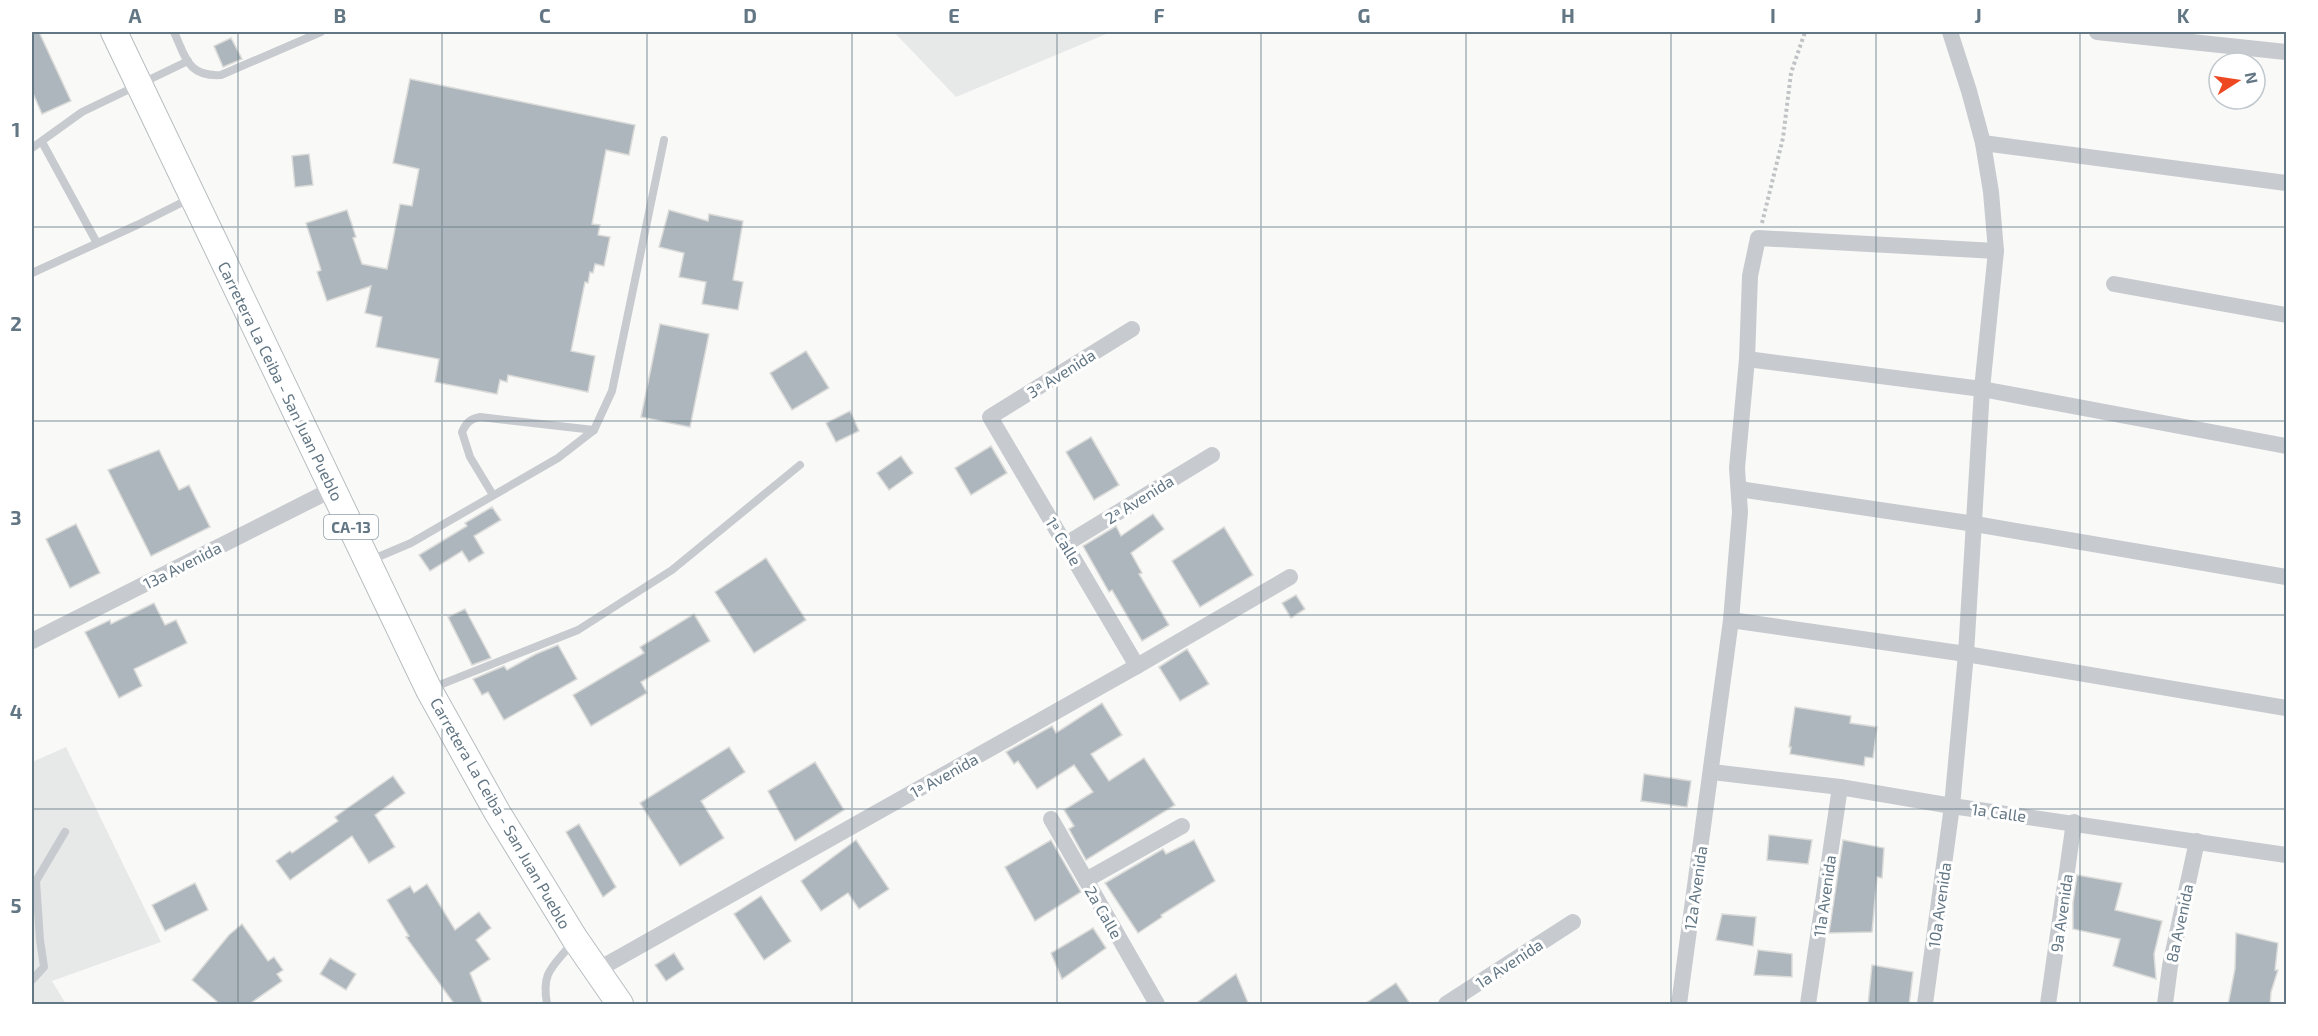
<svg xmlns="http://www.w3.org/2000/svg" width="2318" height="1036" font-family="'Exo 2',sans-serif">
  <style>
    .built { fill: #e7e8e8 }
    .building { fill: #adb6bc; stroke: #dbdbd9; stroke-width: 1.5 }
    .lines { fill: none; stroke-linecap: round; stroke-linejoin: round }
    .primary-casing { stroke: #b7bdc1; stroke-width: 28 }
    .path { stroke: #c0c3c5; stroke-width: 4; stroke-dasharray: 3 3; stroke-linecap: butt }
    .service { stroke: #c7cbcf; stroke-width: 8 }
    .minor { stroke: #c7cbcf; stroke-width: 16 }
    .primary { stroke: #fff; stroke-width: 26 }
    .grid { fill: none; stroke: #627684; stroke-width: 1.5; stroke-opacity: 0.55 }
    .labels { text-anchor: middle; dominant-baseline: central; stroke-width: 6; stroke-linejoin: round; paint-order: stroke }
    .shield { fill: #fff; stroke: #919fa9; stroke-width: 1.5 }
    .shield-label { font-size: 15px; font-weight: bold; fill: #627684 }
    .street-label { font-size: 16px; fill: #627684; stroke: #fff }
    .neatline { fill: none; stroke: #627684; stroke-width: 2 }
    .grid-label { font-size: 20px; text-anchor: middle; font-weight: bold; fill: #627684 }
  </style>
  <rect width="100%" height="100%" fill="#f9f9f7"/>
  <g class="built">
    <polygon points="894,32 1111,32 956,97"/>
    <polygon points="66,747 161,942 52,981 66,1004 32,1004 32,762"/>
  </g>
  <g class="building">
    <polygon points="32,32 39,32 71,101 42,114 32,91"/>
    <polygon points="231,38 242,59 223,67 214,46"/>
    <polygon points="410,79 635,125 629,155 606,150 592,224 600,225 598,235 610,237 604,266 595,264 593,273 590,272 588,283 585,282 571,351 595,356 588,392 508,375 507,382 500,380 497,394 435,382 439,359 376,347 382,317 365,313 371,286 327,301 317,272 321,270 306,223 347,210 356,237 353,238 362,264 387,269 400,204 412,206 419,169 393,163"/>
    <polygon points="309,154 313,185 295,187 292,156"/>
    <polygon points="669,210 708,221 709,214 743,221 733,280 743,282 738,310 702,304 706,282 679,277 684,253 659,247"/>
    <polygon points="660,324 709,334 690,427 641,417"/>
    <polygon points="806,351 829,388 792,410 770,373"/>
    <polygon points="850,411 859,431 836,442 826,423"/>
    <polygon points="1091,437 1119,485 1094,500 1066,452"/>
    <polygon points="991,446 1007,473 971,495 955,468"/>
    <polygon points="159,450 179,490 189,485 210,527 151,556 108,470"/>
    <polygon points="901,456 913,473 889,490 877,473"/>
    <polygon points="492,507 501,520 474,536 484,553 469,562 462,551 430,571 419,555 467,526 465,523"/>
    <polygon points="1153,514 1164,529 1131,553 1142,573 1139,574 1169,625 1142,641 1112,590 1109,592 1083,546 1116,526 1121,536"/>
    <polygon points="76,524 100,573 70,588 46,539"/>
    <polygon points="1224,527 1253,575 1200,607 1172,561"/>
    <polygon points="766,558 806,620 754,653 715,592"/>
    <polygon points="1296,595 1305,609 1291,618 1282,603"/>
    <polygon points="154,603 165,625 176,620 187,643 134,669 142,686 119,698 85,632 110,620 111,624"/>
    <polygon points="465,609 491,658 472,665 448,617"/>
    <polygon points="694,614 710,641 641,682 647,693 591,726 573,695 644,653 640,647"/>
    <polygon points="558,645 577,679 504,720 488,692 482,695 473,679 504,666 507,670 536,654"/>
    <polygon points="1187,649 1209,684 1180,701 1159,667"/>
    <polygon points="1102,703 1122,735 1091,754 1109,781 1144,758 1175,805 1086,860 1069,829 1074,826 1064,810 1093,792 1074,765 1037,789 1018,761 1014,764 1006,752 1052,726 1056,733"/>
    <polygon points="1795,707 1851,716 1850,723 1877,727 1873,758 1865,757 1864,766 1790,754 1791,747 1789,747"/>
    <polygon points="729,747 745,772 701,801 724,838 680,866 640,803"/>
    <polygon points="815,762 844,810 795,841 768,791"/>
    <polygon points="1644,774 1691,781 1687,807 1641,801"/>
    <polygon points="393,776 405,793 375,815 395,847 369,863 352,836 290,880 276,861 290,851 292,853 338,821 335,817"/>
    <polygon points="579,824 616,887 603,897 566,832"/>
    <polygon points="1769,835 1812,840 1808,864 1767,860"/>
    <polygon points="856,840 889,889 859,909 848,893 821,911 801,881"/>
    <polygon points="1051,840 1081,892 1035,921 1005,867"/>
    <polygon points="1194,840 1215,881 1161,915 1162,917 1138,933 1105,883 1163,849 1166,854"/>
    <polygon points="1843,840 1884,848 1882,878 1877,877 1872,932 1829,933"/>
    <polygon points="2077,875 2122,883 2115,910 2162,921 2154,954 2156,979 2113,966 2120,939 2073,929 2073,903"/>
    <polygon points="195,883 208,910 165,931 152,905"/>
    <polygon points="427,884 455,930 479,912 491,928 476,940 490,959 470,973 483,1005 455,1005 406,937 409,936 387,900 410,886 414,893"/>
    <polygon points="761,896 791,941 764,960 734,914"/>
    <polygon points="1722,914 1756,917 1753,946 1716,940"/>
    <polygon points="242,924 268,961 274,957 283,970 277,974 282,981 248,1005 221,1005 192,980 229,935"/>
    <polygon points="1093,928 1106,948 1062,979 1051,953"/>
    <polygon points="2236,933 2278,943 2275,970 2278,970 2271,992 2270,1005 2228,1005 2235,969"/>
    <polygon points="1758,950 1792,954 1792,977 1754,975"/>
    <polygon points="674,953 684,969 666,981 655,965"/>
    <polygon points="330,958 356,974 346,990 320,974"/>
    <polygon points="1872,965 1913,972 1909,1005 1868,1005"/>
    <polygon points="1236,974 1249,1005 1194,1005"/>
    <polygon points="1396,983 1411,1005 1363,1005"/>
  </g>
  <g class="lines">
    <g class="primary-casing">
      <polyline id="primary" points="114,32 429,690 497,812 575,939 620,1004"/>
    </g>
    <polyline class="path" points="1762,223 1783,138 1791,73 1805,32"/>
    <g class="service">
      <path d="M 174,32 C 186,58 188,77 221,75 L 321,32"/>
      <polyline points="42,142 97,243"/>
      <polyline points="32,148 82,112 188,61"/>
      <polyline points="32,273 137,225 191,198"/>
      <path d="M 493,495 L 470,457 L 462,432 C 466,423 470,419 480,417 L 594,430"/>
      <polyline points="371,560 411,543 558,458 594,430 612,391 664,140"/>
      <polyline points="432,688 578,630 672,570 800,465"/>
      <polyline points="32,980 44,967 40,940 36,881 65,832"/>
      <path d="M 547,1004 C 541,971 553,967 573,942"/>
    </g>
    <g class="minor">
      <polyline points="2097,32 2286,52"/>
      <polyline points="1983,143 2286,183"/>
      <polyline points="2114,284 2286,315"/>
      <polyline points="1132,329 990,417 1137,666"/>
      <polyline points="1747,359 1982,389 2286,446"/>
      <polyline points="1739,489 1975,524 2286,577"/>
      <polyline points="1066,544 1212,455"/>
      <polyline points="1731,620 1966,654 2286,708"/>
      <polyline points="32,641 333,489"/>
      <polyline points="1712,772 1840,787 1952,806 2286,855"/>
      <polyline points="1051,819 1157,1004"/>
      <polyline points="1086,880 1182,826"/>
      <polyline points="597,970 1137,666 1290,577"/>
      <polyline points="1446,1004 1573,922"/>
      <polyline points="1679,1004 1731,620 1740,512 1737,468 1747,359 1750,276 1758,238 1996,251"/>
      <polyline points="1808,1004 1840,787"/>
      <polyline points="1925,1004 1952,806 1966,654 1982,389 1996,251 1991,192 1983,143 1969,91 1950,32"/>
      <polyline points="2048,1004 2074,822"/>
      <polyline points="2165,1004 2170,966 2197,841"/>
    </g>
    <use href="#primary" class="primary"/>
  </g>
  <path class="grid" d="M 238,32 L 238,1004M 442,32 L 442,1004M 647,32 L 647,1004M 852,32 L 852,1004M 1057,32 L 1057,1004M 1261,32 L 1261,1004M 1466,32 L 1466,1004M 1671,32 L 1671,1004M 1876,32 L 1876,1004M 2080,32 L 2080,1004M 32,227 L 2286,227M 32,421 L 2286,421M 32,615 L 2286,615M 32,809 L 2286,809"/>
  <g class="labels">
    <rect class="shield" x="324" y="515" width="54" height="24" rx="4.5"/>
    <g class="shield-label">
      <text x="351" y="527">CA-13</text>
    </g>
    <g class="street-label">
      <text transform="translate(1061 373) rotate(-32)">3ª Avenida</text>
      <text transform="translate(281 381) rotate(64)">Carretera La Ceiba - San Juan Pueblo</text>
      <text transform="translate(1139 499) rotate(-32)">2ª Avenida</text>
      <text transform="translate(1064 541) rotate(59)">1ª Calle</text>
      <text transform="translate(182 565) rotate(-27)">13a Avenida</text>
      <text transform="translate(944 775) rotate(-29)">1ª Avenida</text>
      <text transform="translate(1999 812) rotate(8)">1a Calle</text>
      <text transform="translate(501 813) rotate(60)">Carretera La Ceiba - San Juan Pueblo</text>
      <text transform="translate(1695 888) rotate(-82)">12a Avenida</text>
      <text transform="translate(1824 896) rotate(-82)">11a Avenida</text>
      <text transform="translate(1939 905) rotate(-82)">10a Avenida</text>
      <text transform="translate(1104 912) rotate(60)">2a Calle</text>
      <text transform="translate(2061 913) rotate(-82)">9a Avenida</text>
      <text transform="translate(2179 923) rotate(-78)">8a Avenida</text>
      <text transform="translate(1509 963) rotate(-33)">1a Avenida</text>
    </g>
  </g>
  <rect width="2318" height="1036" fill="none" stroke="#ffffff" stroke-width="66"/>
  <g transform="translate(2237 81) rotate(78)"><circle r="28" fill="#ffffff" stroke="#c0c8ce" stroke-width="1.5"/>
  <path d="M0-4.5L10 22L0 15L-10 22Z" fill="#ee4822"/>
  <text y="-9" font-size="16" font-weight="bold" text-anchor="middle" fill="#627684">N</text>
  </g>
  <rect x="33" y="33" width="2252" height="970" class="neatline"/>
  <g class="grid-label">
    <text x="135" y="23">A</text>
    <text x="340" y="23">B</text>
    <text x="545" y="23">C</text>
    <text x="750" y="23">D</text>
    <text x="954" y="23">E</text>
    <text x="1159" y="23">F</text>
    <text x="1364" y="23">G</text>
    <text x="1568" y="23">H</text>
    <text x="1773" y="23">I</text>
    <text x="1978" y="23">J</text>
    <text x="2183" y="23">K</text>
    <text x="16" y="137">1</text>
    <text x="16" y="331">2</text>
    <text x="16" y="525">3</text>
    <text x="16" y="719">4</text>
    <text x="16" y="913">5</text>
  </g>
</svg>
